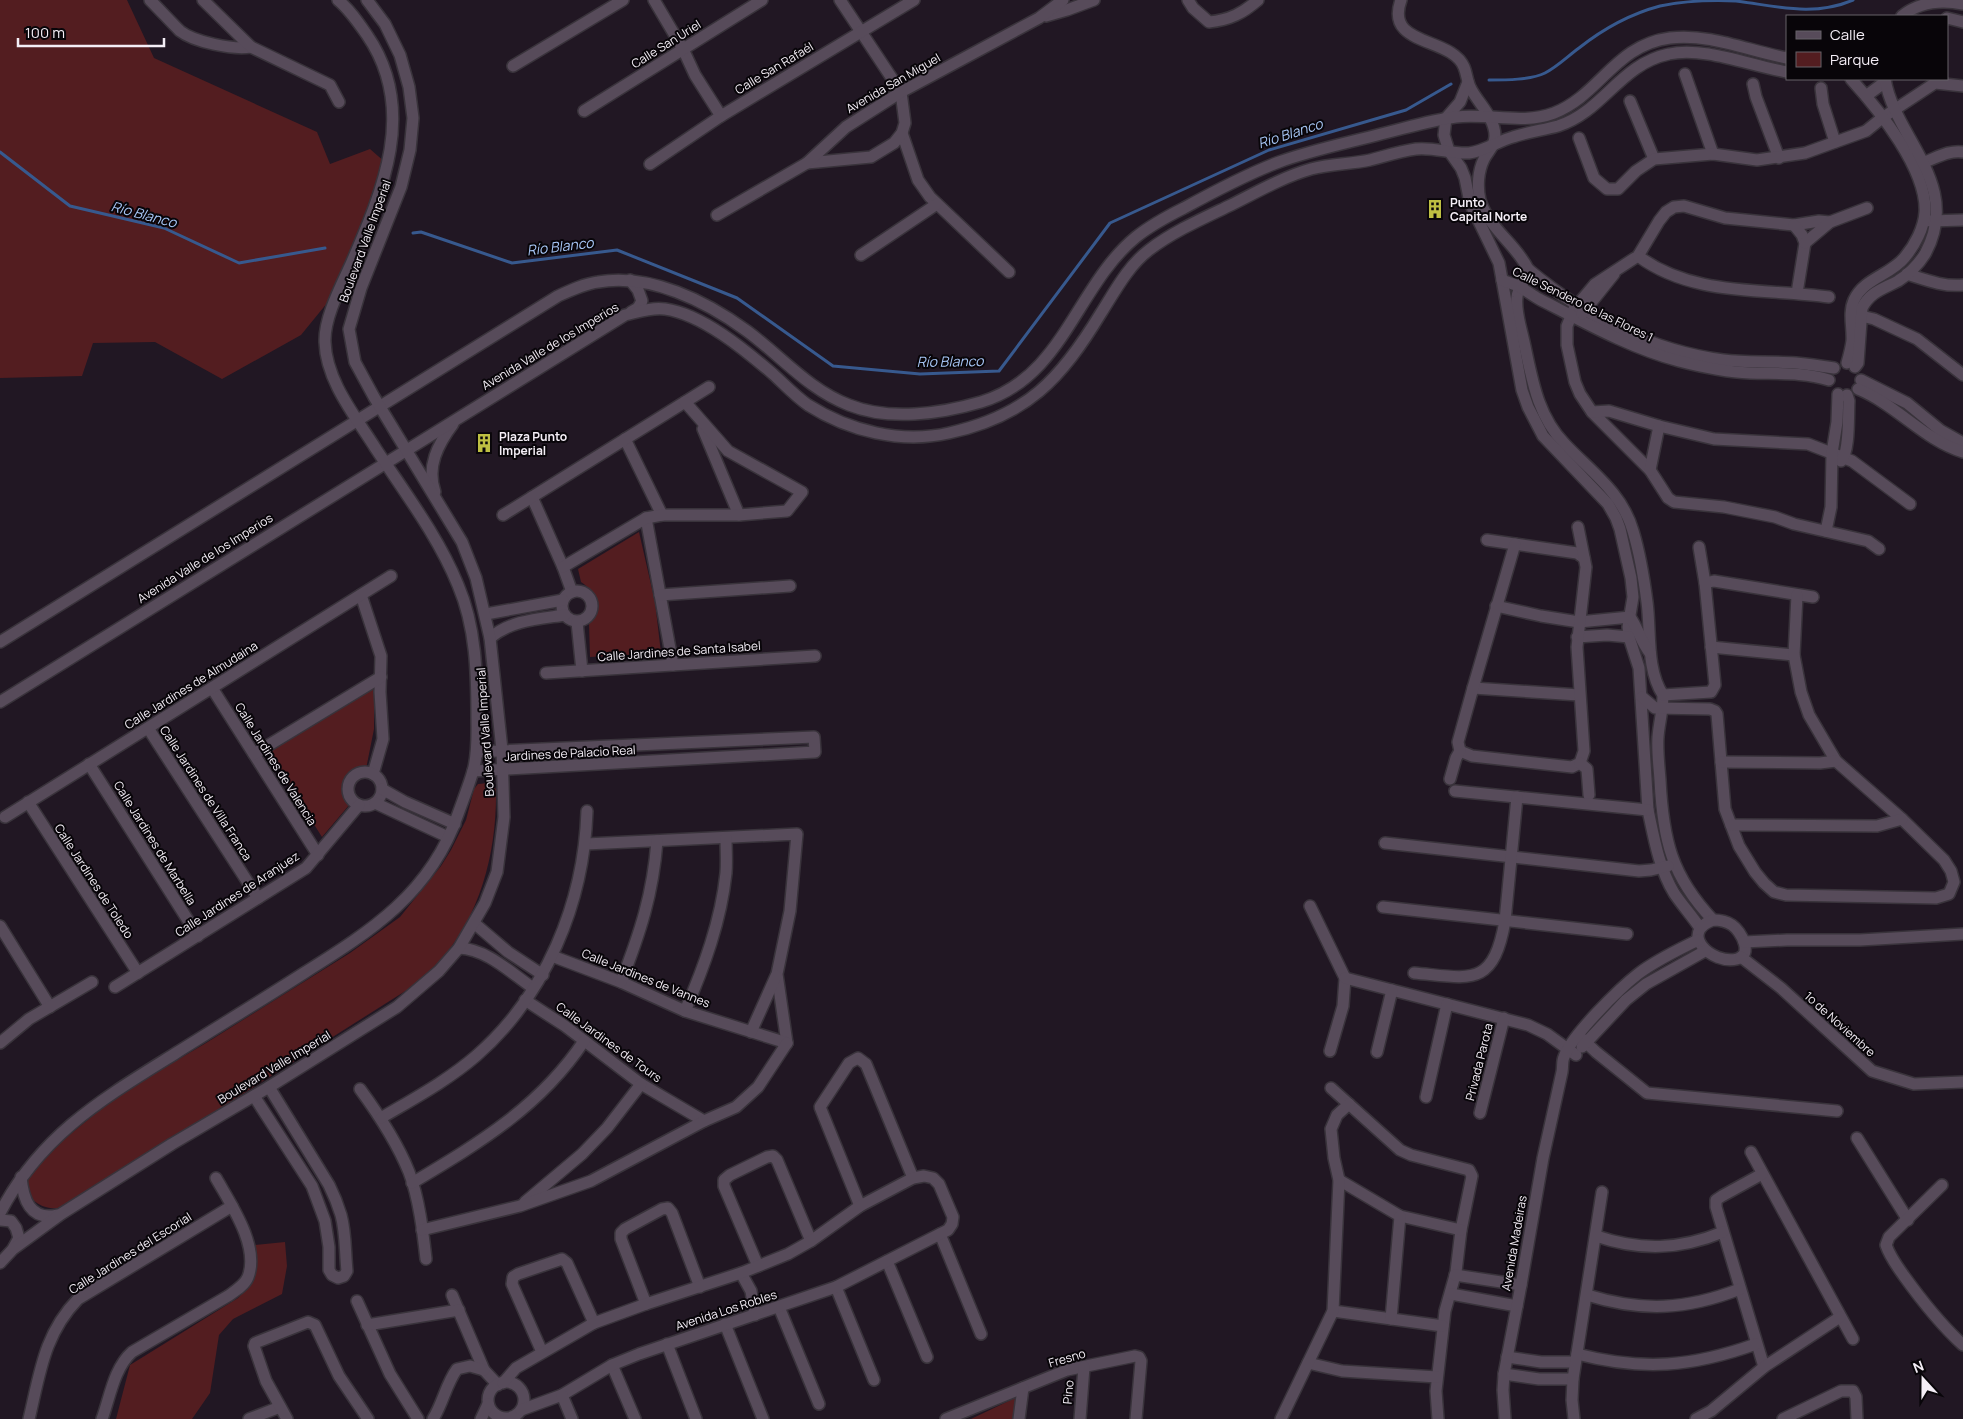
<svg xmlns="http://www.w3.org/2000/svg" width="1963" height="1419" font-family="Manrope,sans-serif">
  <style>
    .green { fill: #531d20 }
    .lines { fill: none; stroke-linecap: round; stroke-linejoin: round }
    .stream { stroke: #37598e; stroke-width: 3 }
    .street-casing { stroke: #39333b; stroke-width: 14 }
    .street { stroke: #574b5a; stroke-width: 11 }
    .labels { text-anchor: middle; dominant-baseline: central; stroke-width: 4; stroke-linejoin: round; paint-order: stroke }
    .street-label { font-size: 12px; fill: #f4eef6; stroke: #080509 }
    .poi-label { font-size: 12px; font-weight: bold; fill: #f4eef6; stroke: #080509; text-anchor: start }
    .water-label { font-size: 14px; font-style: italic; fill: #a8c7f7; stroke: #080509 }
  </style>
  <rect width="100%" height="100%" fill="#211723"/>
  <g class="green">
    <polygon points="0,0 127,0 154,58 317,132 330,164 370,149 386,163 341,286 301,335 222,379 155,342 93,343 82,376 0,378"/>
    <path d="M 639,532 L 655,602 L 661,653 L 590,657 L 589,623 C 605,607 597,593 581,582 L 578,569 Z"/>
    <path d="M 374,686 L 374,729 L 366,769 C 345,774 341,785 350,804 L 322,837 L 268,752 Z"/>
    <path d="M 489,783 L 496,789 C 497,851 481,915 439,962 C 429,972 418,981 407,990 L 62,1208 C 42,1211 22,1199 28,1176 L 62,1141 L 118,1095 L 206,1043 L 350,953 L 400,917 L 441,866 L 451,850 L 466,820 L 474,789 L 478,784 Z"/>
    <path d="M 285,1242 L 287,1266 L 282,1294 L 233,1319 L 219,1335 L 210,1393 L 192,1419 L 116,1419 L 130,1365 L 238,1298 C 257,1279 258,1271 255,1245 Z"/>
    <polygon points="1017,1397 1014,1419 971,1419"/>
  </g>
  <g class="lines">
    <g class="stream">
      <path d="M 1489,80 C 1505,80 1531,80 1545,73 C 1557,67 1568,56 1579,48 C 1603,29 1630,14 1660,6 C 1684,1 1712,0 1736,1 C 1776,6 1814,17 1853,0"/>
      <polyline points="0,152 70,206 164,228 239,263 325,248"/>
      <polyline points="413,233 421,232 512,263 617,250 737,298 833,366 920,374 999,371 1110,223 1269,150 1406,110 1451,84"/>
    </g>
    <g class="street-casing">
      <g id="street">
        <path d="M 150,0 C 160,10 170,21 180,31 C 194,42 233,50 251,47"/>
        <polyline points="203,0 251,47 330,85 339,102"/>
        <polyline points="654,0 683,49 695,75 721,116"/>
        <path d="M 1188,0 L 1193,8 L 1209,22 C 1230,20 1243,13 1258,0"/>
        <path d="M 1401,0 C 1384,47 1451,36 1464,67 C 1467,74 1467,82 1471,89 C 1479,104 1495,118 1495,136 C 1495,146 1488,151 1484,159 C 1478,171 1477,187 1480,200 C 1489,229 1516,244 1528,269 C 1527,279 1518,287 1517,297 C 1515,311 1521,328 1524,342 C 1532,378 1537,415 1564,443 C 1590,471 1622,492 1633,531 C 1640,554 1644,579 1647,602 C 1651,632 1646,669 1663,695 C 1663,710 1659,723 1658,737 C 1657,751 1659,766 1660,780 C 1663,839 1671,876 1713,920"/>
        <polyline points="1046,16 1067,10 1094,0"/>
        <path d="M 1902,16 C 1919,2 1942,0 1963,4"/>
        <polyline points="1947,18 1963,22"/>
        <polyline points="513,66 623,0"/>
        <polyline points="1685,74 1713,154"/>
        <path d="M 1468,82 L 1460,102 L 1446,118 L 1444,135 L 1449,151 L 1461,168 L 1465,178 L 1470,203 L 1499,263 L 1522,390 L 1528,407 L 1543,436 L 1608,504 L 1616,518 L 1620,529 L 1631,578 L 1633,597 L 1628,627 L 1629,637 L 1639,668 L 1648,810 C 1654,838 1659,868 1674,893 C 1682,905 1692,916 1700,928"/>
        <polyline points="1753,84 1756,97 1779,158"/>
        <polyline points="1821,88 1823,104 1835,142"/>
        <polyline points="1866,96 1885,82"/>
        <polyline points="1630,101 1654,159"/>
        <polyline points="584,111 762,0"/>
        <polyline points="902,133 918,180 930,197 1009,272"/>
        <polyline points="1579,138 1594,178 1607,189 1618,189 1636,171 1654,159 1713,154 1757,160 1805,153 1866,131 1882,118 1935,83 1963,86"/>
        <path d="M 1925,162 C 1938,157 1949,150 1963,152"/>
        <polyline points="807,163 871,157 894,143 902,133 905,123 901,92 840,0"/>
        <polyline points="650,164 721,116 914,0"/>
        <polyline points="1867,208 1830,222 1819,221 1794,225 1725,218 1684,206 1674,207 1666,212 1659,221 1638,256 1595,284 1574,309 1567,326 1567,345 1575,382 1580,394 1592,412 1650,470 1668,498 1674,502 1724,507 1775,517 1794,524 1868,541 1879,549"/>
        <polyline points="717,215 807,163 846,127 901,92 1039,18 1063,0"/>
        <polyline points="1930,221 1963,220"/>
        <polyline points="1794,225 1802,235 1805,243 1797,293"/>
        <polyline points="1805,243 1830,222"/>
        <polyline points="861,255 937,204"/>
        <path d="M 1638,256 C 1693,297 1764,288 1829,297"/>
        <path d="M 1528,269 C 1584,316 1650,350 1723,360 C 1747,363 1771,361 1796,363 C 1808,364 1821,366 1834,368"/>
        <path d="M 1907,274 C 1926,280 1944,287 1963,285"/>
        <polyline points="630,280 638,290 642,301 638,308 631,312"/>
        <path d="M 1502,280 C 1508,283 1515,284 1520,287 C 1527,291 1533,296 1539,299 C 1584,322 1630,348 1679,361 C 1702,367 1726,372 1750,373 C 1778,374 1803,372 1829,380"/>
        <polyline points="1582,314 1614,274"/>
        <polyline points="1861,316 1874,319 1917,339 1963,375"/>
        <path d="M 1847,363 C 1849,356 1851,349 1852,341 C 1853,328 1848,313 1854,300 C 1864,278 1891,275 1905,257 C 1915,245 1924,228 1925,212 C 1927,169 1879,110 1851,79"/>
        <path d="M 1855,367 L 1858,363 L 1862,308 C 1870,292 1883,289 1898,281 C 1909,274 1918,265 1925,254 C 1963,184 1895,139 1885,79"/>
        <polyline points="1861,380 1907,403 1940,430 1963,443"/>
        <path d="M 1858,389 C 1897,405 1924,440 1963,452"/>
        <polyline points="1592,412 1609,411 1659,426 1714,439 1808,444 1852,461 1910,504"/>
        <polyline points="703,429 739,515"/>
        <polyline points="625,439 662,515"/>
        <path d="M 1841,461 C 1850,452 1848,415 1849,401 L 1847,395"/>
        <polyline points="1650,470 1659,426"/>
        <path d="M 435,492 C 426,467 438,444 453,424"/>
        <polyline points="532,497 563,567 572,592"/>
        <polyline points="503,515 709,387"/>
        <polyline points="646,518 673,665"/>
        <polyline points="1826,531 1831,507 1832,453 1837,422 1838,394"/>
        <polyline points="1487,540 1577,553 1584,558"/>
        <polyline points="563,567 646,518 662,515 739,515 787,511 802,492 728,451 685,402"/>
        <polyline points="1705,583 1714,581 1813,597"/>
        <circle cx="577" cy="606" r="15"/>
        <polyline points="361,595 381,656 380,692 383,739 373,774"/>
        <polyline points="660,595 790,586"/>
        <path d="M 1496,606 L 1541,616 L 1579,622 L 1630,617 C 1638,628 1641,642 1650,653"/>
        <polyline points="486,614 563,600"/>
        <polyline points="577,622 582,671"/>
        <polyline points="1577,637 1607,635 1629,637"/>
        <path d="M 490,638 C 511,620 538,619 565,615"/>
        <path d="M 0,642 L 558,296 C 571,290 584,284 598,282 C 650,273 706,301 747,331 C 781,356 809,390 849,405 C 889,421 940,414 981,402 C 1064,377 1076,286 1136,237 C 1151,225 1168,216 1184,208 C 1215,191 1247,174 1279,162 C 1312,150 1347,143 1381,134 C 1406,128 1431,120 1456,117 C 1489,113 1522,125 1554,113 C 1600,95 1615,45 1670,38 C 1709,33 1749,51 1787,58"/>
        <polyline points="1711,647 1794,655"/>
        <polyline points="546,673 815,656"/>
        <polyline points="212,688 318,855"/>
        <polyline points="1473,688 1579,695"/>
        <polyline points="1663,695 1711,692 1715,685 1705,583 1699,547"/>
        <polyline points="1642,697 1655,708 1710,709 1715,711 1717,714 1725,809 1739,846 1755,872 1764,883 1774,892 1786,895 1936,898 1949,894 1954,882 1951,871 1944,860 1902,819 1836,761 1809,715 1801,692 1794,655 1797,595"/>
        <path d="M 0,702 L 625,315 C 638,312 652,307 665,309 C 702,314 745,350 773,374 C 784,384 795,396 808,405 C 849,431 901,444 949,433 C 1027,416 1061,379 1101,313 C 1115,291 1128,266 1149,250 C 1174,231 1204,218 1231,205 C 1257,192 1283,177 1311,169 C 1330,164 1351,164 1370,160 C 1385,156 1401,151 1416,149 C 1434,147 1451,154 1469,153 C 1485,151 1498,141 1513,137 C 1528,132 1543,130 1558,126 C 1603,112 1620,64 1669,54 C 1703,46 1751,66 1787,72"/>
        <polyline points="148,728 258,898"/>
        <polyline points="1460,751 1472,756 1572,767 1580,763 1584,751 1577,647 1586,567 1578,527"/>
        <polyline points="254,754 381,677"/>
        <polyline points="1721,762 1820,763 1836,761"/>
        <polyline points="1580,763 1587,769 1589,795"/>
        <polyline points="89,764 198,936"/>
        <polyline points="473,771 815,752 814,737 477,752"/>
        <circle cx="365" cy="789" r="17"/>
        <polyline points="1450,779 1456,758 1460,751 1458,742 1473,688 1515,544"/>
        <polyline points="382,789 405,802 455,824"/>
        <polyline points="1455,791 1648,810"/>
        <polyline points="28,802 138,973"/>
        <polyline points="375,803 448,837"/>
        <polyline points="5,817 391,576"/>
        <polyline points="1731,825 1877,826 1902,819"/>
        <polyline points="1385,843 1639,871 1651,870 1668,866"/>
        <polyline points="586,844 797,834 790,911 777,974 787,1043"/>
        <polyline points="1310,906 1345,978 1343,1006 1330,1051"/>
        <polyline points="1383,907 1627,934"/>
        <path d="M 1713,920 C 1720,920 1726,921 1732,925 C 1741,931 1754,955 1737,959 C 1712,965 1678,933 1713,920 Z"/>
        <polyline points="474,923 508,952 543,975"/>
        <polyline points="0,926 50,1007"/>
        <polyline points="1744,942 1787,940 1860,940 1963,934"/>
        <path d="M 459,948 C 487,949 511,973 533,988"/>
        <polyline points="552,956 621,982 685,1011 787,1043"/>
        <polyline points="1741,957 1781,988 1872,1071 1914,1084 1963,1082"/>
        <path d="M 1414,973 C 1471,978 1493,988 1505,921 L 1517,797"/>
        <polyline points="1345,978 1528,1025 1547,1034 1576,1055"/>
        <path d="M 621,982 C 640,933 653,894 657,841"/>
        <polyline points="115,987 306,868 359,805"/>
        <polyline points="525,1000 565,1026 641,1084 704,1121"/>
        <path d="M 685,1011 C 704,967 721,921 726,873 C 727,862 726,849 726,838"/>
        <polyline points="751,1032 776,976"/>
        <polyline points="1578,1035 1596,1052 1647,1093 1837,1111"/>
        <polyline points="0,1043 29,1019 92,982"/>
        <polyline points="1582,1047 1626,1000 1646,984 1705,951"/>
        <polyline points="1377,1052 1392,990"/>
        <polyline points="1331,1088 1400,1150 1411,1155 1469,1170 1472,1176 1461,1230 1456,1272 1445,1311 1436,1391 1438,1419"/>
        <path d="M 360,1089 C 379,1115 397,1142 409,1172 C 419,1198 423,1232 426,1259"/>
        <path d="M 254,1096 L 312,1186 L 325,1221 L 329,1247 L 329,1270 L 332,1275 L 338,1278 L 344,1276 L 347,1271 C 345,1252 346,1233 341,1215 C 338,1205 334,1195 329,1185 L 269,1087"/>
        <polyline points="1426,1097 1447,1004"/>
        <polyline points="1480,1113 1504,1018"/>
        <path d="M 381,1118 C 413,1099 447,1081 476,1056 C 546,995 584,903 587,811"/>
        <polyline points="1857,1138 1908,1220"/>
        <polyline points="1751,1152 1853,1339"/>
        <polyline points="1762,1174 1722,1196 1716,1200 1716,1207 1764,1367"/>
        <path d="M 21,1177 C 23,1199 30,1221 57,1215"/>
        <polyline points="1339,1180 1400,1216 1461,1230"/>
        <path d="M 412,1183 C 479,1143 540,1107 584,1041"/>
        <path d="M 1942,1185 L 1889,1237 L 1886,1245 C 1890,1257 1897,1266 1904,1276 C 1922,1301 1940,1324 1963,1345"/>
        <polyline points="525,1202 582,1154 607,1128 641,1084"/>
        <polyline points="860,1206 820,1107 849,1063 858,1058 866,1064 913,1178"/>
        <path d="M 0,1213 C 41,1134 104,1098 176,1053 C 219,1026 262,1000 304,973 C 371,931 431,893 458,814 C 463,800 469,785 473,771 C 478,754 477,736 477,719 C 477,673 476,627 458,585 C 438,536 405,493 376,449 C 356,417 326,381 325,342 C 324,318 341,286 351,264 C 383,190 418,109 367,35 C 358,22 350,10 338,0"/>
        <polyline points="0,1220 11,1221 16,1228 19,1238 14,1247"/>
        <polyline points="422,1230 520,1206 591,1181 704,1121 736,1107 758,1087 787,1043"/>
        <polyline points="940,1234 981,1334"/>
        <path d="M 1596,1236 C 1640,1251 1680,1250 1723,1232"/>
        <polyline points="887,1261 927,1357"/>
        <polyline points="0,1263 13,1249 61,1214 172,1144 269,1087 397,1007 439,971 459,948 485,903 497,872 504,817 502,750 490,638 476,578 462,542 374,397 355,362 349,329 361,288 401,187 410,150 413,118 409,87 400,55 385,24 367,0"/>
        <polyline points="758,1266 724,1186 724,1180 730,1175 767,1157 773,1156 777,1160 811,1241"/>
        <polyline points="741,1273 751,1291 755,1315"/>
        <polyline points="1455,1275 1521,1285"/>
        <polyline points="836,1287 874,1380"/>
        <polyline points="1451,1294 1517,1306"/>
        <polyline points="452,1295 484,1370 498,1385"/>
        <path d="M 1587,1295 C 1642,1312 1686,1310 1740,1289"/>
        <polyline points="357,1301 390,1374 418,1419"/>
        <polyline points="646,1304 621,1239 621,1233 625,1229 662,1209 668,1208 672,1213 700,1287"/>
        <polyline points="779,1307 819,1404"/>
        <polyline points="1333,1311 1443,1326"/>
        <polyline points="1391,1319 1400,1216"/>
        <polyline points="725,1324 763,1419"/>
        <polyline points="367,1325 459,1310"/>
        <polyline points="667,1344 696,1419"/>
        <polyline points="542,1352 512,1284 513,1277 518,1274 562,1259 567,1263 594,1323"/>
        <path d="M 1577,1354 C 1643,1371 1692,1367 1756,1344"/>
        <polyline points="1507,1357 1541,1362 1575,1362"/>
        <polyline points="1308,1363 1342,1371 1437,1377"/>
        <polyline points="612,1365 635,1419"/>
        <polyline points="1504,1374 1539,1379 1573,1379"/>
        <circle cx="506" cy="1400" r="18"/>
        <polyline points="503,1383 516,1368 594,1323 646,1304 741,1273 788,1254 811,1241 860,1206 913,1178 924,1176 933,1178 939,1184 953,1217 952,1224 948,1230 940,1234 836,1287 639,1354 612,1365 562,1395 521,1410"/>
        <polyline points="562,1395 572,1419"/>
        <path d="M 29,1419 C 40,1373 44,1334 78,1299 L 232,1206"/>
        <path d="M 102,1419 C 110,1397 114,1368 132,1352 L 228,1296 C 235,1291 245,1285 248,1277 C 260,1246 230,1203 216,1178"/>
        <polyline points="249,1419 280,1407"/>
        <polyline points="287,1419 266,1381 254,1346 255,1343 308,1322 315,1325 339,1376 368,1419"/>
        <path d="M 433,1419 C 443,1403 446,1384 457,1369 L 470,1366 L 484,1370"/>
        <polyline points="481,1419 488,1404"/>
        <polyline points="946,1419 1067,1370 1135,1356 1139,1357 1141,1361 1136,1419"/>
        <polyline points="1019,1419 1023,1388"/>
        <polyline points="1080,1419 1084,1367"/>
        <polyline points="1281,1419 1333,1311 1339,1180 1334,1158 1331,1129 1337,1115 1349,1104"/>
        <path d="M 1505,1419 L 1503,1390 L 1504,1374 L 1521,1285 L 1543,1158 L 1562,1072 C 1563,1067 1562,1061 1564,1057 C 1571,1036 1620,988 1638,974 C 1656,960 1678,950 1698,940"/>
        <polyline points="1574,1419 1572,1400 1573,1379 1602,1192"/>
        <polyline points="1696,1419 1711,1411 1764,1367 1840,1317"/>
        <polyline points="1783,1419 1841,1391 1853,1391 1856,1397 1857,1419"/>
      </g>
    </g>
    <use href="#street" class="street"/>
  </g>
  <defs>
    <g id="building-bare" transform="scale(1.5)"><path d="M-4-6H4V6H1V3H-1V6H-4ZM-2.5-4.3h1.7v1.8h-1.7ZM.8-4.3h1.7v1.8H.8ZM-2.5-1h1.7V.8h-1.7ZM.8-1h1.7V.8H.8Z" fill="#bebf42" stroke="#080509" stroke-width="2.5" paint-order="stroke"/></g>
  </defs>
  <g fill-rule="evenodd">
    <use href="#building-bare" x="1435" y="209"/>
    <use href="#building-bare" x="484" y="443"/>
  </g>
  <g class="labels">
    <g class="street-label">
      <text transform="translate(666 44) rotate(-32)">Calle San Uriel</text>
      <text transform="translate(774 68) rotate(-31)">Calle San Rafaél</text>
      <text transform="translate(893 83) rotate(-30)">Avenida San Miguel</text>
      <text transform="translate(365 241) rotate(-70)">Boulevard Valle Imperial</text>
      <text transform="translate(1583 304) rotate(26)">Calle Sendero de las Flores 1</text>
      <text transform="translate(550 346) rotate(-31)">Avenida Valle de los Imperios</text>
      <text transform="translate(205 558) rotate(-32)">Avenida Valle de los Imperios</text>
      <text transform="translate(679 651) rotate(-4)">Calle Jardines de Santa Isabel</text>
      <text transform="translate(191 685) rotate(-32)">Calle Jardines de Almudaina</text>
      <text transform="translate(485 732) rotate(-94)">Boulevard Valle Imperial</text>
      <text transform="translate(570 753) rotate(-3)">Jardines de Palacio Real</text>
      <text transform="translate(276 764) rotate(58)">Calle Jardines de Valencia</text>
      <text transform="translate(206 793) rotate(57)">Calle Jardines de Villa Franca</text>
      <text transform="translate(155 843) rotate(58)">Calle Jardines de Marbella</text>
      <text transform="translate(94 881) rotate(57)">Calle Jardines de Toledo</text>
      <text transform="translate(237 894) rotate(-33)">Calle Jardines de Aranjuez</text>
      <text transform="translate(646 978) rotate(22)">Calle Jardines de Vannes</text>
      <text transform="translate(1840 1024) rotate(42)">1o de Noviembre</text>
      <text transform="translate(609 1042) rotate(36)">Calle Jardines de Tours</text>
      <text transform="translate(1479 1062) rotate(-76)">Privada Parota</text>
      <text transform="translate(274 1067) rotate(-31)">Boulevard Valle Imperial</text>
      <text transform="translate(1514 1243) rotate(-80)">Avenida Madeiras</text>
      <text transform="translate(130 1253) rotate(-32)">Calle Jardines del Escorial</text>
      <text transform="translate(726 1310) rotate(-18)">Avenida Los Robles</text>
      <text transform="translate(1067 1358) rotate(-16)">Fresno</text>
      <text transform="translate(1068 1392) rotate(-85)">Pino</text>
    </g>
    <g class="poi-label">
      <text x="1450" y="202">Punto<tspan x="1450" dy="14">Capital Norte</tspan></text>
      <text x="499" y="436">Plaza Punto<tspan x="499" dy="14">Imperial</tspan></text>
    </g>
    <g class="water-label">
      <text transform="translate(1290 133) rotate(-18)">Río Blanco</text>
      <text transform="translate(144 214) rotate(15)">Río Blanco</text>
      <text transform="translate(560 246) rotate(-7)">Río Blanco</text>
      <text transform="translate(950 361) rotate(-1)">Río Blanco</text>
    </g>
  </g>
  <rect x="1786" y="15" width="162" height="65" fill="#080509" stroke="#666268"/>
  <rect x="1796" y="31" width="25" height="8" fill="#574b5a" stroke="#666268"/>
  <text x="1830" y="40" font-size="15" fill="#f4eef6">Calle</text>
  <rect x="1796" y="52" width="25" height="15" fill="#531d20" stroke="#666268"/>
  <text x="1830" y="65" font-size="15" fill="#f4eef6">Parque</text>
  <g transform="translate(1923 1379) rotate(339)" stroke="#080509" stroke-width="4" paint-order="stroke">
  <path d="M0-4L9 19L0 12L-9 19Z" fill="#f4eef6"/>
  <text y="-8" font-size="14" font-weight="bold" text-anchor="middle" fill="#f4eef6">N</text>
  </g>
  <path d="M18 38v8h146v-8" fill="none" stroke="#f4eef6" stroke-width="2.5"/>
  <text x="25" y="38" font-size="15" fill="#f4eef6" stroke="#080509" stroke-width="4" paint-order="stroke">100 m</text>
</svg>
